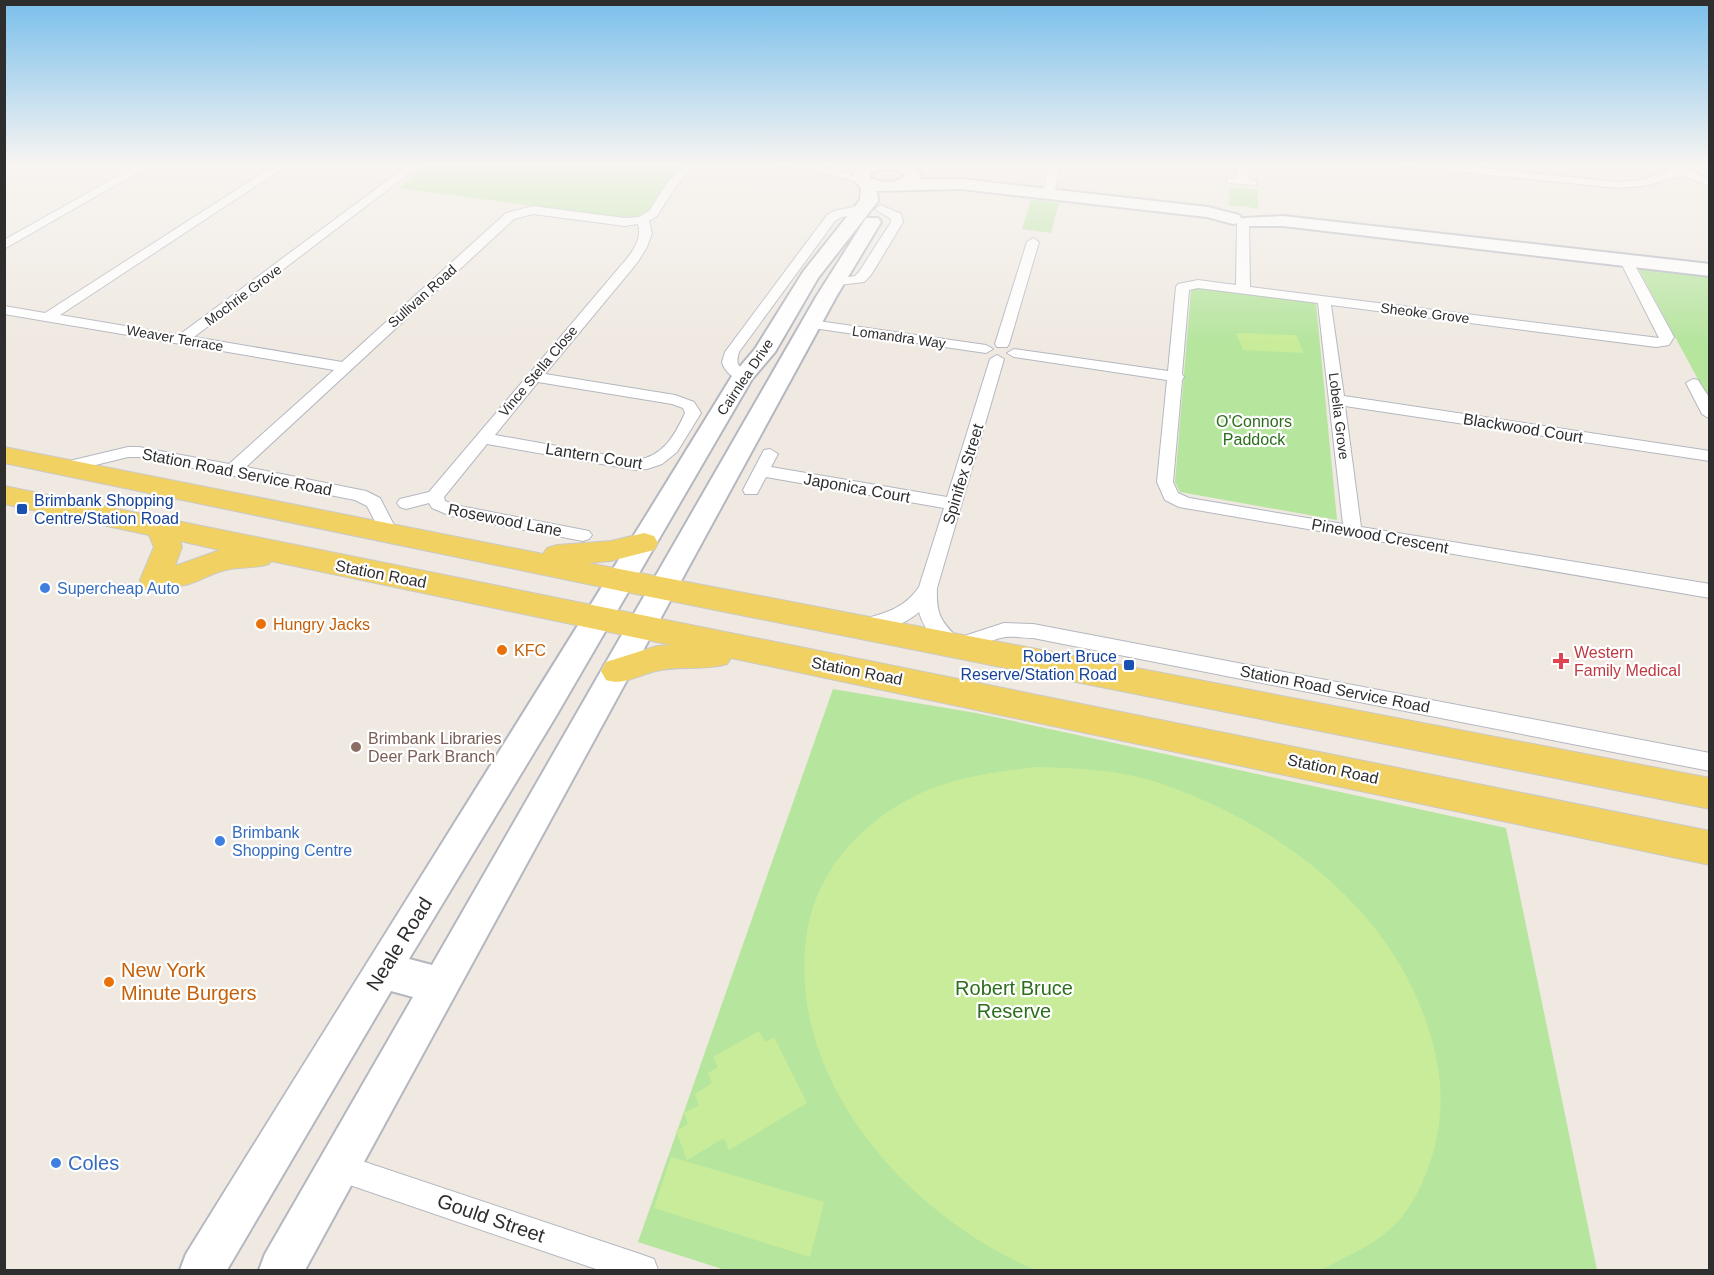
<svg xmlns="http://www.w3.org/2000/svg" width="1714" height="1275" font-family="Helvetica,sans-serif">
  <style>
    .green { fill: #b6e59e }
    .pitch { fill: #c9ec9a }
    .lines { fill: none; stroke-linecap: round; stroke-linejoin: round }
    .street-casing { stroke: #b4b7c1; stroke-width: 2 }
    .secondary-casing { stroke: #b4b7c1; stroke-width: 4 }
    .primary-casing { stroke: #c9c9c9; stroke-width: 2 }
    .street { fill: #fff; fill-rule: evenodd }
    .secondary { fill: #fff; fill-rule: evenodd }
    .primary { fill: #f2d163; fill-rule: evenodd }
    .transit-dot { fill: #1a4fb4; stroke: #fff; stroke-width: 2 }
    .shop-dot { fill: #3f7fe0; stroke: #fff; stroke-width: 2 }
    .food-dot { fill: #e8710a; stroke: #fff; stroke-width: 2 }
    .health-dot { fill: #e0444e; stroke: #fff; stroke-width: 2 }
    .education-dot { fill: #8d6e63; stroke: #fff; stroke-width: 2 }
    .labels { text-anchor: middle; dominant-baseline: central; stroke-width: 4.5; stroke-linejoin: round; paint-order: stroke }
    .far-street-label { font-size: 14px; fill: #2e2e2e; stroke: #fff }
    .park-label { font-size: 16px; fill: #2c6e1b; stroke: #fff }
    .street-label { font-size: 16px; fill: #2e2e2e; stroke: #fff }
    .transit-label { font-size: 16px; fill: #164399; stroke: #fff; text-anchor: start }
    .shop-label { font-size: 16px; fill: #366cbe; stroke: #fff; text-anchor: start }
    .food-label { font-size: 16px; fill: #c56008; stroke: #fff; text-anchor: start }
    .health-label { font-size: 16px; fill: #be3a42; stroke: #fff; text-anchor: start }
    .education-label { font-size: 16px; fill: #785e54; stroke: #fff; text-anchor: start }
    .near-street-label { font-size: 20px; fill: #2e2e2e; stroke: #fff }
    .near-food-label { font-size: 20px; fill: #c56008; stroke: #fff; text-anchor: start }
    .near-park-label { font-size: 20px; fill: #2c6e1b; stroke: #fff }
    .near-shop-label { font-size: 20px; fill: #366cbe; stroke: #fff; text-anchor: start }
  </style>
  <rect width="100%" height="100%" fill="#efe9e1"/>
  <g class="green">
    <polygon points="431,163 685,163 665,185 649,210 638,216 624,218 399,188"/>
    <polygon points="1229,187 1258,190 1258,209 1243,206 1229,206"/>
    <polygon points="1031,200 1059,203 1051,233 1022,229"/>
    <polygon points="1638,268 1709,276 1709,400"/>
    <polygon points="1200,287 1316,303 1337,520 1180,492 1175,482 1191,290"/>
    <polygon points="833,689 976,713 1506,828 1597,1270 725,1270 638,1242"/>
  </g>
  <g class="pitch">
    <polygon points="1236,333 1296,335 1304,353 1243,350"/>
    <path d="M 1036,767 C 1079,768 1124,770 1165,785 C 1284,827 1396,913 1431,1037 C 1445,1084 1444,1130 1425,1176 C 1407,1220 1386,1238 1344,1258 C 1336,1262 1327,1268 1319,1270 C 1303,1274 1262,1270 1243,1270 C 1174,1270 1105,1271 1036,1270 C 910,1217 788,1083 806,939 C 813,876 858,825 913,797 C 951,777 995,772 1036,767 Z"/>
    <polygon points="759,1031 765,1042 774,1037 807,1103 729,1150 724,1138 687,1160 676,1131 688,1124 684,1113 699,1105 695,1094 712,1083 708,1073 718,1067 713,1057"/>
    <polygon points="671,1157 824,1202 810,1257 654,1208"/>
  </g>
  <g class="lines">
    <g class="street-casing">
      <g id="street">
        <polygon points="4,163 15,163 4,169"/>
        <polygon points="141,163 154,163 4,249 4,240"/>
        <path d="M 278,163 L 291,163 L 60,315 L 179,335 L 411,163 L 423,163 L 194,337 L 342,362 L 506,213 L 533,206 L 625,218 L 639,217 L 649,211 L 668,182 L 685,163 L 696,163 L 676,186 L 657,216 L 649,221 L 652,233 L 647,247 L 637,263 L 545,374 L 675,395 L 694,402 L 701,413 L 677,452 L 662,464 L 647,469 L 636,470 L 487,444 L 444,497 L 445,501 L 455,505 L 589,531 L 592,535 L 589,539 L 583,541 L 451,516 L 432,508 L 429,503 L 406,509 L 400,507 L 397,503 L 400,499 L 429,492 L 618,269 C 629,256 643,242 638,224 L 625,226 L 533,214 L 514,219 L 246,467 L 366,491 L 380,498 L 397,531 L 394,535 L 382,535 L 367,506 L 355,500 L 139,457 L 128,457 L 67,472 L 61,471 L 59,467 L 61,463 L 128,447 L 139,447 L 229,464 L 334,370 L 4,314 L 4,306 L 45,313 ZM 538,382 L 672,404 L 683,408 L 685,413 C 675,435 663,457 636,460 L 495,435 Z"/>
        <polygon points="773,163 819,165 868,180 862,183 818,171 778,166"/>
        <polygon points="1050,163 1061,163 1054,194 1048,197 1042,194"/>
        <polygon points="1237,163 1249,163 1249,179 1256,181 1256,185 1227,183 1227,179 1237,178"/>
        <polygon points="1396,163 1436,163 1617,182 1642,180 1671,171 1655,163 1670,163 1710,179 1710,186 1682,176 1643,186 1617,188 1401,166"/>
        <path d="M 863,205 L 869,209 L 867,212 L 842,217 L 835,221 L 739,352 C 734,370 742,364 750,376 L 748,379 C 736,382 725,373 722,362 L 725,352 L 827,215 L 834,211 Z"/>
        <polygon points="881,205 901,214 903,222 871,275 864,282 830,286 828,283 830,280 855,276 859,272 891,222 891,219 875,209"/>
        <path d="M 1243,218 L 1249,222 L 1250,287 L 1659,338 L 1620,261 L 1621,258 L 1631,258 L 1674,337 L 1669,345 L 1656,347 L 1331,305 L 1344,396 L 1710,451 L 1710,461 L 1345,406 L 1361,527 L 1710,584 L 1710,598 L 1179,507 L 1165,500 L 1157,482 L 1167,380 L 1014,357 L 1007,353 L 1014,349 L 1168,371 L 1176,287 L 1178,284 L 1198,280 L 1236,285 L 1237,222 ZM 1198,288 L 1318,303 L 1343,524 L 1189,498 L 1178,493 L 1173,482 L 1182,380 L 1184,377 L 1182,374 L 1189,290 Z"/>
        <polygon points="1033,238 1039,242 1009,344 1007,347 997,347 995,344 1027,242"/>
        <polygon points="811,320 986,345 993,349 986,353 806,327 804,324"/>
        <path d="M 997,355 L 1004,359 L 937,588 C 936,613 940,621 958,638 L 1004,623 L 1033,624 L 1710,753 L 1710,771 L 1033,638 C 1024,638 1013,636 1005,637 C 979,641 959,665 936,641 C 928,632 922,623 919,612 C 906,624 876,636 858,631 L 855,626 L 858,621 C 884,613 903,610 919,587 L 944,508 L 766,477 L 757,494 L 745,494 L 743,490 L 764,450 L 770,449 L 778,454 L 771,467 L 947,497 L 990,359 Z"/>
        <polygon points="1693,379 1698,380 1710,399 1710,419 1702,414 1686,383"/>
        <polygon points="338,1153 643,1255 654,1259 658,1270 599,1270 338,1181 328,1177 324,1167 328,1157"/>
      </g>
    </g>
    <g class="secondary-casing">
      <g id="secondary">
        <path d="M 865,163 L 910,163 L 922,175 L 920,179 L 961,179 L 1208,207 L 1239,215 L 1242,219 L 1239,223 L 1233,224 L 1207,217 L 961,189 L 877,191 L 878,201 L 818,278 L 775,352 L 752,379 L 556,716 L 409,959 L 432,965 L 816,297 L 866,218 L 878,218 L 881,222 L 836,297 L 305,1270 L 259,1270 L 265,1254 L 413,997 L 391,991 L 227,1270 L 180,1270 L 186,1254 C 367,961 552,670 732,376 L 755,349 L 803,272 L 860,200 L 861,188 L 854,180 L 854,172 ZM 881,169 L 895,169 L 906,175 C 896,185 882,183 870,178 L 870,174 Z"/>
        <polygon points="1283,216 1710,264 1710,276 1283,226 1245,226 1242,222 1245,218"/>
      </g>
    </g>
    <g class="primary-casing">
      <g id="primary">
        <polygon points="4,447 543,554 547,548 557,545 611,541 644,533 654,536 658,543 654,550 611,561 588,563 1710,778 1710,809 621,591 4,463"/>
        <path d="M 4,486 L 1710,831 L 1710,865 L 731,658 L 727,664 C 704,671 679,665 656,671 C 638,675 624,686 606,680 L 601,671 L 606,662 L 657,646 L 671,645 L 271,561 L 269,564 C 254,569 237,566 222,571 C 203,576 187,591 167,584 L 166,588 L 155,591 L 144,588 L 140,580 L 154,547 L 149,535 L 4,504 ZM 180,541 L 220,550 L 175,566 L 182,547 Z"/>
      </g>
    </g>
    <use href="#street" class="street"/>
    <use href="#secondary" class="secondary"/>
    <use href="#primary" class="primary"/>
  </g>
  <linearGradient id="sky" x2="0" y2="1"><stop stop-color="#7abfeb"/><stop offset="0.48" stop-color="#f8f5f2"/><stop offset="1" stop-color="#f8f5f2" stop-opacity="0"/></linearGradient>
  <rect width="1714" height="342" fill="url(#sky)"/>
  <g class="transit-dot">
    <rect x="16" y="503" width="12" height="12" rx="3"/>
    <rect x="1123" y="659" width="12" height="12" rx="3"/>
  </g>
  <g class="shop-dot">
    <circle cx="45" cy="588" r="6"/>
    <circle cx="220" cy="841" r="6"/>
    <circle cx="56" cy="1163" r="6"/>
  </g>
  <g class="food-dot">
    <circle cx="261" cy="624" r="6"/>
    <circle cx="502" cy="650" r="6"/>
    <circle cx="109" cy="982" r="6"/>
  </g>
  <path class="health-dot" d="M1558 652h6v6h6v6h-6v6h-6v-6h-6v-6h6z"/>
  <circle class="education-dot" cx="356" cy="747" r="6"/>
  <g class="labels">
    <g class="far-street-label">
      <text transform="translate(243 295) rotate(-37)">Mochrie Grove</text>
      <text transform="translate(422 296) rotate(-42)">Sullivan Road</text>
      <text transform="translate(1425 313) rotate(7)">Sheoke Grove</text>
      <text transform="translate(899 337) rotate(8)">Lomandra Way</text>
      <text transform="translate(175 338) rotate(10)">Weaver Terrace</text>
      <text transform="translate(538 371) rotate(-50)">Vince Stella Close</text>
      <text transform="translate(745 377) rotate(-56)">Cairnlea Drive</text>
      <text transform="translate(1339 416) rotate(83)">Lobelia Grove</text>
    </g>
    <g class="park-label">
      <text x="1254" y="421">O'Connors<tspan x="1254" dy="18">Paddock</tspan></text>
    </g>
    <g class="street-label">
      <text transform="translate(1523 428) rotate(9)">Blackwood Court</text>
      <text transform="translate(594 456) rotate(9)">Lantern Court</text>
      <text transform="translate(237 472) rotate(11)">Station Road Service Road</text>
      <text transform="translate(963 474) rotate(-73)">Spinifex Street</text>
      <text transform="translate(857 488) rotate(10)">Japonica Court</text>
      <text transform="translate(505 520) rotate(11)">Rosewood Lane</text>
      <text transform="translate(1380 536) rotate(10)">Pinewood Crescent</text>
      <text transform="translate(381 574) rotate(11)">Station Road</text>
      <text transform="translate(857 671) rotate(11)">Station Road</text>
      <text transform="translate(1335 689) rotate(11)">Station Road Service Road</text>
      <text transform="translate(1333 769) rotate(12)">Station Road</text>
    </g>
    <g class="transit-label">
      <text x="34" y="500">Brimbank Shopping<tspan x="34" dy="18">Centre/Station Road</tspan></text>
      <text x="1117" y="656" text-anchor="end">Robert Bruce<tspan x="1117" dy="18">Reserve/Station Road</tspan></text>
    </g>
    <g class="shop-label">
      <text x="57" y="588">Supercheap Auto</text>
      <text x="232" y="832">Brimbank<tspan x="232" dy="18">Shopping Centre</tspan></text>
    </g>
    <g class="food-label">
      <text x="273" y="624">Hungry Jacks</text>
      <text x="514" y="650">KFC</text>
    </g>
    <g class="health-label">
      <text x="1574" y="652">Western<tspan x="1574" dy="18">Family Medical</tspan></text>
    </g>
    <g class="education-label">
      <text x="368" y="738">Brimbank Libraries<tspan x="368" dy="18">Deer Park Branch</tspan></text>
    </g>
    <g class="near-street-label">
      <text transform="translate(399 944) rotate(-58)">Neale Road</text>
      <text transform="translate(491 1218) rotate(19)">Gould Street</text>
    </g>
    <g class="near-food-label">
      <text x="121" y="970">New York<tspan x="121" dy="23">Minute Burgers</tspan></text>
    </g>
    <g class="near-park-label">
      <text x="1014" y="988">Robert Bruce<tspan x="1014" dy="23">Reserve</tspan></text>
    </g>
    <g class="near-shop-label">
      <text x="68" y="1163">Coles</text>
    </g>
  </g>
  <rect width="1714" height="1275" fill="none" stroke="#2e2e2e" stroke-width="12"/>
</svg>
